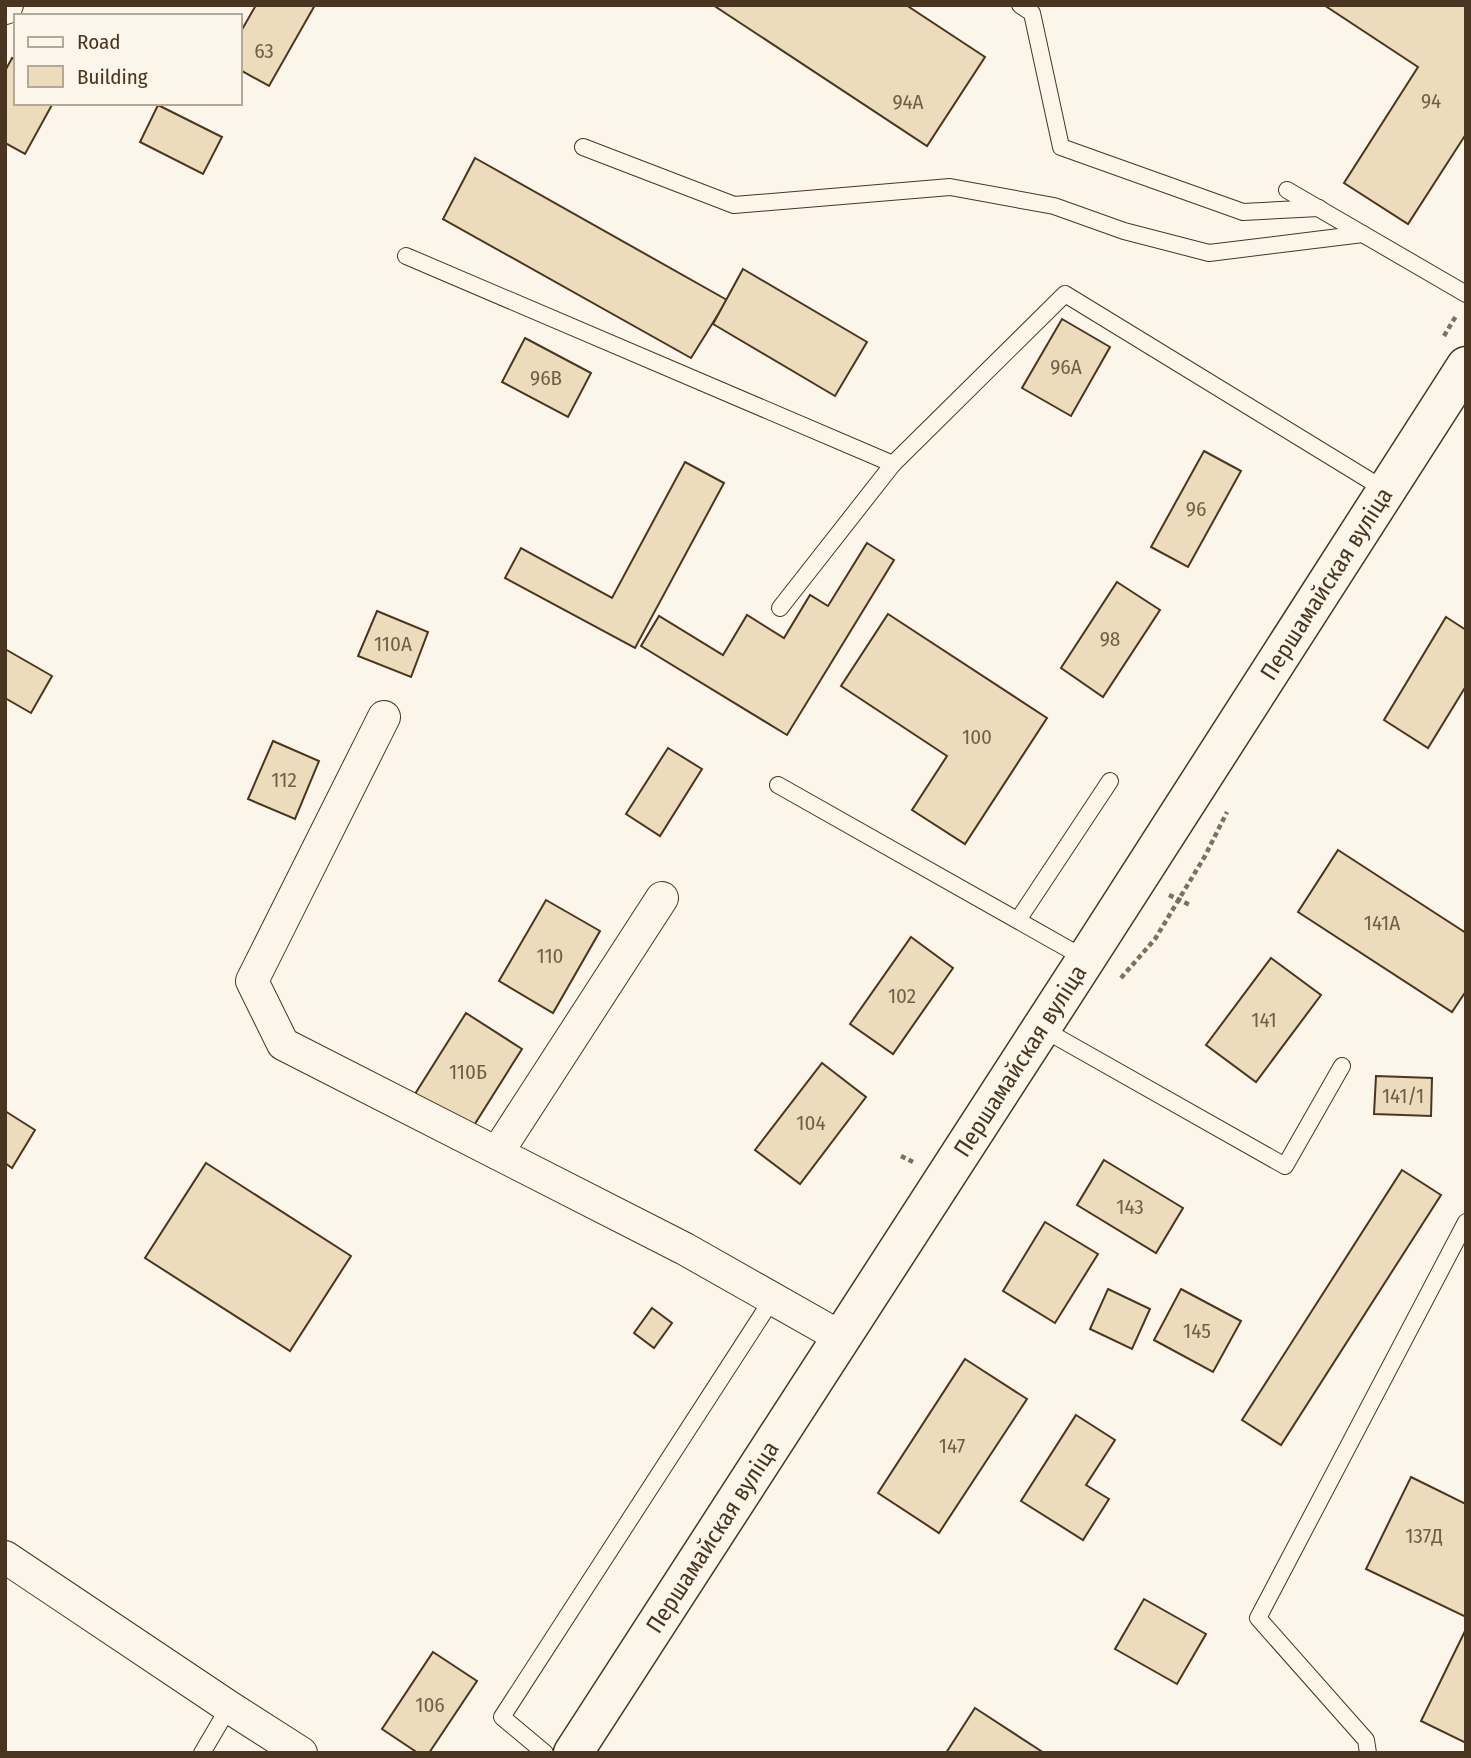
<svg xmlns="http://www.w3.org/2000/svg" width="1471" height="1758" font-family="'Fira Sans Condensed',sans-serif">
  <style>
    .building { fill: #ecdcbc; stroke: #4a3520; stroke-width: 2 }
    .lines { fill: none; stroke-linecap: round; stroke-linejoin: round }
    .lane-casing { stroke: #4a3520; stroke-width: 18 }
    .street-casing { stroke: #4a3520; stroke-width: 34 }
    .primary-casing { stroke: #4a3520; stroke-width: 41 }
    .path { stroke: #7f6f5c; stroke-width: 4.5; stroke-dasharray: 5 3.5; stroke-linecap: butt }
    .lane { stroke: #fbf6e9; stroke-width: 16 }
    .street { stroke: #fbf6e9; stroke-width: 32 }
    .primary { stroke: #fbf6e9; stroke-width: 38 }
    .labels { text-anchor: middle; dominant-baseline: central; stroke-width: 5; stroke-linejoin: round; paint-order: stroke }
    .number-label { font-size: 21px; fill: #725f47 }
    .street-label { font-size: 24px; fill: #4a3520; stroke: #fbf6e9 }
  </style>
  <rect width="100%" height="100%" fill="#fbf6e9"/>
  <g class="building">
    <polygon points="256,5 315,5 269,86 240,70 240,33"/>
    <polygon points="713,5 906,5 985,57 927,146"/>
    <polygon points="1324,5 1466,5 1466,134 1408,224 1344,183 1418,67"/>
    <polygon points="12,58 16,60 16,103 53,103 25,154 5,143 5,71"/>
    <polygon points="158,105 222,137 203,174 140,142"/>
    <polygon points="475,158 727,300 691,358 443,219"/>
    <polygon points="743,269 867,342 835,396 713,324"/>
    <polygon points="1062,319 1110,347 1071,416 1022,388"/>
    <polygon points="525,338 591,373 568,417 502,382"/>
    <polygon points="1204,451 1241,471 1188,567 1151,547"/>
    <polygon points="685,462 724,483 635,648 505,578 521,548 612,598"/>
    <polygon points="867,543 894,560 787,735 641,646 659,616 723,655 747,615 784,638 810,595 828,606"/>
    <polygon points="1117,582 1160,610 1103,697 1061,668"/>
    <polygon points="377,611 428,632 411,677 358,656"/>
    <polygon points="888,614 1047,718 965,844 912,810 947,756 841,686"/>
    <polygon points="1446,617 1466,630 1466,686 1428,748 1384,720"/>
    <polygon points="5,649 52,676 31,713 5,698"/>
    <polygon points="273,741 319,761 295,819 248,799"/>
    <polygon points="668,748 702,769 660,836 626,814"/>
    <polygon points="1338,850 1466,933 1466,991 1452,1012 1298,912"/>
    <polygon points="546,900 600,931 553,1013 499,981"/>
    <polygon points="911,937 953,968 893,1054 850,1024"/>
    <polygon points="1271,958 1321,995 1256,1082 1206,1045"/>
    <polygon points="466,1013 522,1049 471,1130 415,1094"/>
    <polygon points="822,1063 866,1097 800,1184 755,1150"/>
    <polygon points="1376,1076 1432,1078 1431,1116 1374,1114"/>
    <polygon points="5,1111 35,1130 12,1168 5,1163"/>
    <polygon points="1104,1160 1183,1208 1156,1253 1077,1205"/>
    <polygon points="206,1163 351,1256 290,1351 145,1258"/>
    <polygon points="1402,1170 1441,1195 1281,1445 1242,1420"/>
    <polygon points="1045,1222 1098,1254 1055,1323 1003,1291"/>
    <polygon points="1108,1289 1150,1309 1132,1349 1090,1329"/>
    <polygon points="1181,1289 1241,1321 1213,1372 1154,1340"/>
    <polygon points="652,1308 672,1323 654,1348 634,1333"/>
    <polygon points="965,1359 1027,1399 939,1533 878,1493"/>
    <polygon points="1076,1415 1115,1440 1086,1485 1109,1499 1083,1540 1021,1501"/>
    <polygon points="1411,1477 1466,1504 1466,1617 1366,1569"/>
    <polygon points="1144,1599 1206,1634 1177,1684 1115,1649"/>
    <polygon points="1466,1629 1466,1743 1421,1721"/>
    <polygon points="433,1652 477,1681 429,1753 418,1753 382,1729"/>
    <polygon points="975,1708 1044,1753 946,1753"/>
  </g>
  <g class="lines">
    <g class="lane-casing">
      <g id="lane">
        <polyline points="1020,5 1032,13 1061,147 1243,212 1319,208"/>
        <polyline points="583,147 734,205 950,187 1054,206 1124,231 1209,253 1363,234"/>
        <polyline points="1287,190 1466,294"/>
        <polyline points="406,256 893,464 1065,294 1387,491"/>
        <polyline points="780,608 893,464"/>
        <polyline points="778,785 1086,959"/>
        <polyline points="1018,920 1110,781"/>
        <polyline points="1041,1028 1285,1166 1342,1066"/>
        <polyline points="202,1753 229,1707"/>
        <polyline points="545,1753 502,1717 773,1298"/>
        <polyline points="1368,1753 1366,1740 1258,1618 1466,1222"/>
      </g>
    </g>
    <g class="street-casing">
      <g id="street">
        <polyline points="5,8 7,5"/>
        <polyline points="384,717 252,981 283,1044 685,1249 842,1338"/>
        <polyline points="497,1153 662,898"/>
        <polyline points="5,1557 229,1707 301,1753"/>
      </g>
    </g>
    <g class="primary-casing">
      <g id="primary">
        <path id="s1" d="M 573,1753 L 1086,959 L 1466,366"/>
      </g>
    </g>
    <g class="path">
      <polyline points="1444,336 1456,316"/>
      <polyline points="1169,895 1190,905"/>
      <polyline points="1121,978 1155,939 1205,856 1227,812"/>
      <polyline points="901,1156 913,1162"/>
    </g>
    <use href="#lane" class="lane"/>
    <use href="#street" class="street"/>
    <use href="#primary" class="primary"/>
  </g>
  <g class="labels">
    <g class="number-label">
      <text x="264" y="51">63</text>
      <text x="1431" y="101">94</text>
      <text x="908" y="102">94А</text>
      <text x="1066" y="367">96А</text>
      <text x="546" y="378">96В</text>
      <text x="1196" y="509">96</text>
      <text x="1110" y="639">98</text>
      <text x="393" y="644">110А</text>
      <text x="977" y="737">100</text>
      <text x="284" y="780">112</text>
      <text x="1382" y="923">141А</text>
      <text x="550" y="956">110</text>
      <text x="902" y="996">102</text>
      <text x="1264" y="1020">141</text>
      <text x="468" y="1072">110Б</text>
      <text x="1403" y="1096">141/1</text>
      <text x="811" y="1123">104</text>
      <text x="1130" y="1207">143</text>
      <text x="1197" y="1331">145</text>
      <text x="952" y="1446">147</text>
      <text x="1424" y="1536">137Д</text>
      <text x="430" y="1705">106</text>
    </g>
    <g class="street-label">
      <text stroke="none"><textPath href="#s1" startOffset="1391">Першамайская вуліца</textPath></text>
      <text stroke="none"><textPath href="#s1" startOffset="824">Першамайская вуліца</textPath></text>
      <text stroke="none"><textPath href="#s1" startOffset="257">Першамайская вуліца</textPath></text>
    </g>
  </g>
  <rect width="1471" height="1758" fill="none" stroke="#4a3520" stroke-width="14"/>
  <rect x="14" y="14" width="228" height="91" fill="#fbf6e9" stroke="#b4a999" stroke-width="2"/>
  <rect x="28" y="37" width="35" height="10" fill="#fbf6e9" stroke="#b4a999" stroke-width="2"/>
  <text x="77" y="49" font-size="21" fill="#4a3520">Road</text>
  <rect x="28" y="66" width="35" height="21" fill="#ecdcbc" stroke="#b4a999" stroke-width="2"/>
  <text x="77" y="84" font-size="21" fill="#4a3520">Building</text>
</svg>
